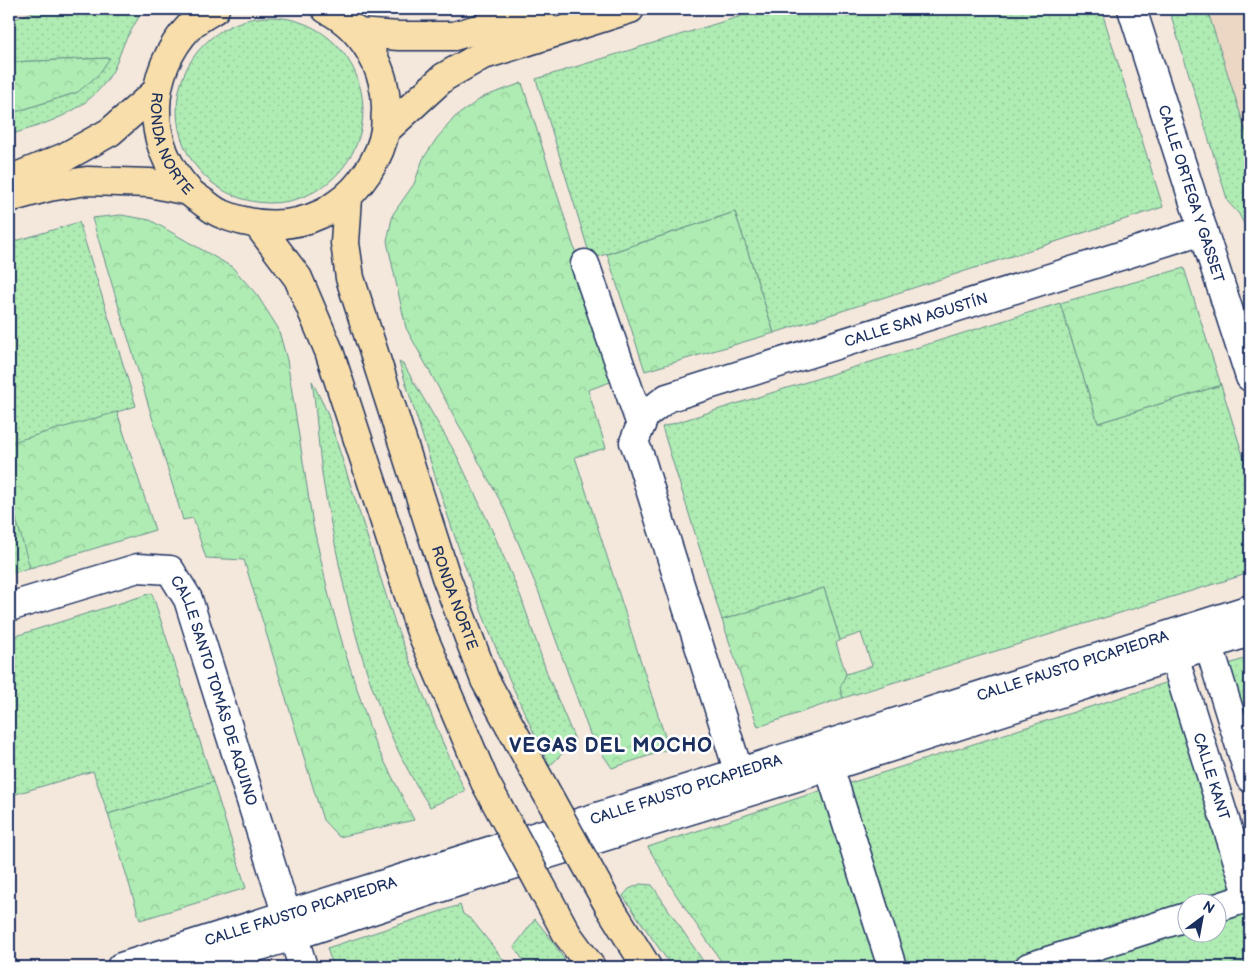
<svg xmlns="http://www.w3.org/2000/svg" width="1259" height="976" font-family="'Balsamiq Sans',sans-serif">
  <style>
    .built { fill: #ecd6c4 }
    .grass { fill: url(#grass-dots); stroke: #658e88 }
    .park { fill: url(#park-crowns); stroke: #658e88 }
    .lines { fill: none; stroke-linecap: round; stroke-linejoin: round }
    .minor-casing { stroke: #1b2f5e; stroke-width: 31 }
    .major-casing { stroke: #1b2f5e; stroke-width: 31 }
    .highway-casing { stroke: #1b2f5e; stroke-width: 31 }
    .minor { stroke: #fff; stroke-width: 28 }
    .major { stroke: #f8deab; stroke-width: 28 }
    .highway { stroke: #f8deab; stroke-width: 28 }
    .highway-bridge-casing { stroke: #1b2f5e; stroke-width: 31; stroke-linecap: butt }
    .highway-bridge { stroke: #f8deab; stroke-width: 28 }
    .labels { text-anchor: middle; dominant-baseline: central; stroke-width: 5; stroke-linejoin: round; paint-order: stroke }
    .street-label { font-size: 15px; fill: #1b2f5e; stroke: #fff }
    .district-label { font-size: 20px; font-weight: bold; letter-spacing: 1px; fill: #1b2f5e; stroke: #fff }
  </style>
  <defs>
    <pattern id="grass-dots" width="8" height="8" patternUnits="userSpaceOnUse" patternTransform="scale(1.25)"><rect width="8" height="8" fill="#afecb3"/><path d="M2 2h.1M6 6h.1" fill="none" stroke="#96cb9c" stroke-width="1.8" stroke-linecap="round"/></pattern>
    <pattern id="park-crowns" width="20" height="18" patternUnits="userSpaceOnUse" patternTransform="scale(1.25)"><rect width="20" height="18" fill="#afecb3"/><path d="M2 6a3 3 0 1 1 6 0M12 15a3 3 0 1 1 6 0" fill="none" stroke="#96cb9c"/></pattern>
  </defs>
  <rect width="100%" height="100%" fill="#f4e7dc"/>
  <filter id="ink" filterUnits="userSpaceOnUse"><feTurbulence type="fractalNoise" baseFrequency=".02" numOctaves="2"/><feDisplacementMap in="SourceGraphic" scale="10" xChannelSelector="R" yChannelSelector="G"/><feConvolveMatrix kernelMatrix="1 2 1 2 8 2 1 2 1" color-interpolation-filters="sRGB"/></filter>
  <g filter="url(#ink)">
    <polygon class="built" points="1207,9 1250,9 1250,144"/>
    <g class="grass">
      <path d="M 41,9 L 143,9 C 138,19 132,29 126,39 C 120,51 117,66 109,77 C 86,112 46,124 9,135 L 9,114 L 78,92 L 109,58 L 9,62 L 9,21 Z"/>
      <polygon points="764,9 1101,9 1163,207 774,333 735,212 591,259 536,79"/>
      <polygon points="1169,9 1207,9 1250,144 1250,236 1239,214 1228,202"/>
      <circle cx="270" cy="110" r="93"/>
      <polygon points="79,222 136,406 117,412 124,435 56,560 9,574 9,243"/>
      <polygon points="1060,303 1098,423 1221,385 1250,478 1250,573 843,698 839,688 846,674 872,666 861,633 840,640 824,588 722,620 662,427"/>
      <path d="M 399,362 L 404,365 L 457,456 L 492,530 L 521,597 L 548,676 L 575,740 L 550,766 C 525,715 501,663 481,610 C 450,529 426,445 399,362 Z"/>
      <path d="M 312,381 L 327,412 L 396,626 L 442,741 L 465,791 L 430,807 C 379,730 354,639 336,549 C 330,518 323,487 320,456 C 317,431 316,406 312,381 Z"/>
      <polygon points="152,593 213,782 108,814 93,771 9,796 9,638"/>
      <polygon points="1250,657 1250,752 1223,666"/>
      <polygon points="1175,680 1243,891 1202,903 1186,904 1186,909 1000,967 902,967 844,785"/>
      <polygon points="640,884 652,885 707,967 672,967 623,896 629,889"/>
      <polygon points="460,905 463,914 472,920 509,967 333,967 327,948"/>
      <polygon points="1250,908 1250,965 1245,967 1062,967 1186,928 1186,934 1216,934 1217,918"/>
      <polygon points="535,919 551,939 569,967 528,967 514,947"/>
    </g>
    <g class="park">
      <polygon points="110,58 98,75 78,92 9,114 9,62"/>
      <polygon points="522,83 616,380 588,390 606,448 575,457 669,749 612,768 591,737 538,590 503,506 406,328 387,241 393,214 414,184 423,159 437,138 455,117 483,97"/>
      <polygon points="735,212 774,333 645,371 607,254"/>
      <polygon points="121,215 150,220 232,267 257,295 278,328 287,360 313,525 329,596 344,649 374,741 414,820 339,837 323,820 244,560 206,558 193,518 183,520 92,218"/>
      <polygon points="1184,268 1221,385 1098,423 1060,303"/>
      <polygon points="117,412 155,530 30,568 9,494 9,443"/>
      <polygon points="824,588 840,640 836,643 846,674 840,688 843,698 758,727 722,620"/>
      <polygon points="213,782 246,888 140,920 108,814"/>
      <polygon points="826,789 881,967 725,967 675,893 648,847"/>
    </g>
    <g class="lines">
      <g class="minor-casing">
        <g id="minor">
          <path id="s1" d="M 1132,9 L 1250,377"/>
          <polyline points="585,264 641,425"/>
          <path id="s2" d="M 9,607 L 138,568 L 170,570 L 188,599 L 303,967"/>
          <polyline points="1209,646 1250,778"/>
          <path id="s3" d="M 1174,656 L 1249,897"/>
          <polyline points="829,767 892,967"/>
          <path id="s4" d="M 744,789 L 640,457 L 634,442 L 645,415 L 667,398 L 1203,230"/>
          <polyline points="1216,908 1250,897"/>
          <path id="s5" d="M 121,967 C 498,851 874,729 1250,609"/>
          <polyline points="190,967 293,936 458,882 829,767 1250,632"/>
          <polyline points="1029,967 1186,917"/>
        </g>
      </g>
      <g class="major-casing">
        <g id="major">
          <polyline points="357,33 399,36 454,36 545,9"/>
          <polyline points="385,131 444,77 481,56 630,9"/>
          <polyline points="9,180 65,157 110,132 156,92"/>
          <polyline points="9,198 49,187 87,181 150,183 188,191"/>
        </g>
      </g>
      <g class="highway-casing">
        <g id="highway">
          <path id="s6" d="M 215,9 C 207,14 197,19 190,26 C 146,72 144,143 188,190 C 192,195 198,198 203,202 C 209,206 215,212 222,214 C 253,227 290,229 321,214 C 327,212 332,207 337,204 C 360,189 381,157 385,130 C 386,124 385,117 386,111 C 387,69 363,28 326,9"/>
          <path id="s7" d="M 348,197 L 345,243 L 350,278 L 446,577 L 485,680 L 533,768"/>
          <polyline points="258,225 298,278 329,351 420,629 485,782"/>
          <polyline points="609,906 647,967"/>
          <polyline points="567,934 591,967"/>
        </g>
      </g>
      <use href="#minor" class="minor"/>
      <use href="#major" class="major"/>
      <use href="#highway" class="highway"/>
      <g class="highway-bridge-casing">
        <g id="highway-bridge">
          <polyline points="533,768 609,906"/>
          <polyline points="485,782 567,934"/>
        </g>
      </g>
      <use href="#highway-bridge" class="highway-bridge"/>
    </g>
  </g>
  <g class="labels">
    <g class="street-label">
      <text stroke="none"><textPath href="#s6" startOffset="160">RONDA NORTE</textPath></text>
      <text stroke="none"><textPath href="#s1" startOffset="194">CALLE ORTEGA Y GASSET</textPath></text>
      <text stroke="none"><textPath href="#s4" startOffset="682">CALLE SAN AGUSTÍN</textPath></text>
      <text stroke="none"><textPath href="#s7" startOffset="418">RONDA NORTE</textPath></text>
      <text stroke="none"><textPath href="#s5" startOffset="998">CALLE FAUSTO PICAPIEDRA</textPath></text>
      <text stroke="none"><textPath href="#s2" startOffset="296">CALLE SANTO TOMÁS DE AQUINO</textPath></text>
      <text stroke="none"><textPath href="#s3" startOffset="126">CALLE KANT</textPath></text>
      <text stroke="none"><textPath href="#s5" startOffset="592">CALLE FAUSTO PICAPIEDRA</textPath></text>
      <text stroke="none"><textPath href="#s5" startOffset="188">CALLE FAUSTO PICAPIEDRA</textPath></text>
    </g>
    <g class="district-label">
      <text x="611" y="746">VEGAS DEL MOCHO</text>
    </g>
  </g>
  <rect width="1259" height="976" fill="none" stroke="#fff" stroke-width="30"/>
  <rect x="15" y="15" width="1229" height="946" fill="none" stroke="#1b2f5e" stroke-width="2" filter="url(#ink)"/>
  <g transform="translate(1202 918) rotate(32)"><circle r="24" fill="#ffffff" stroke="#a4acbf"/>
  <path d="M0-4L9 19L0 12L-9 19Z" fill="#1b2f5e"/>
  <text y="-8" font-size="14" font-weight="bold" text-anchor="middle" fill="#1b2f5e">N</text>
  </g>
</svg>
